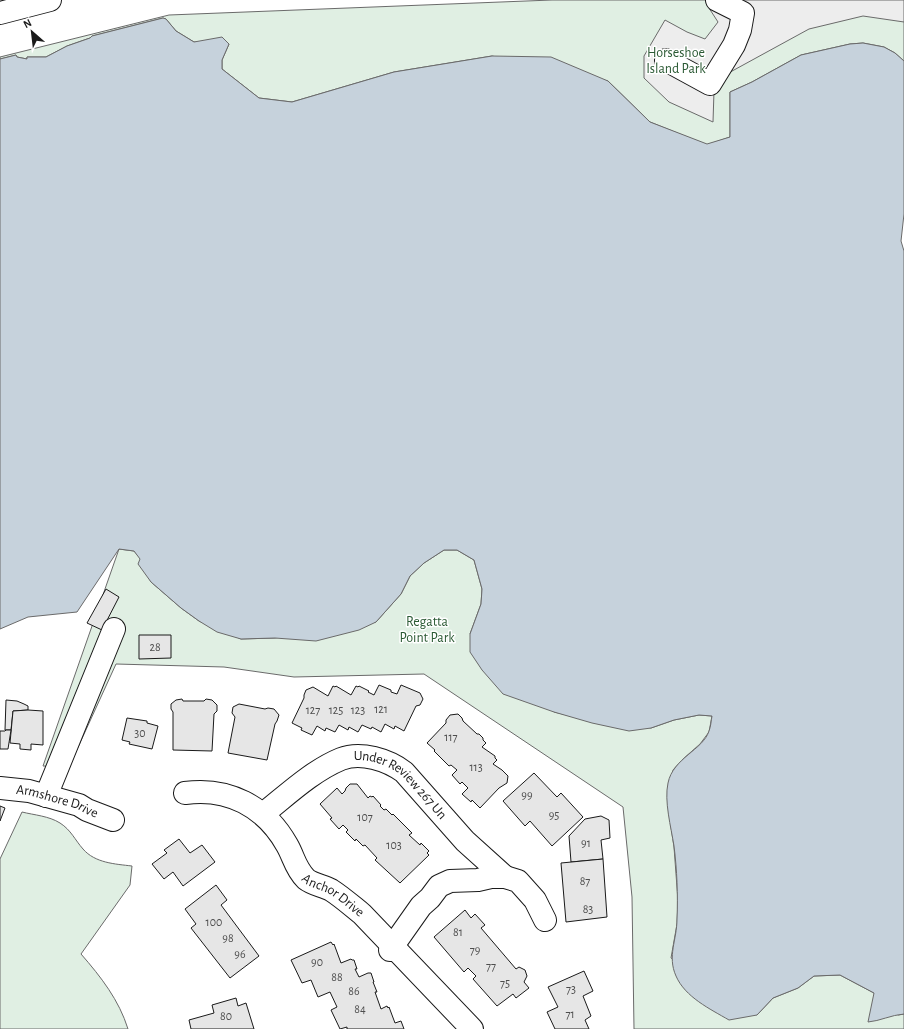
<svg xmlns="http://www.w3.org/2000/svg" width="904" height="1029" font-family="'Alegreya Sans',sans-serif">
  <style>
    .green { fill: #e0efe3; stroke: #6a6a6a }
    .parking { fill: #ededed; stroke: #6a6a6a }
    .water { fill: #c6d2dc; stroke: #6a6a6a }
    .building { fill: #e6e6e6; stroke: #1a1a1a }
    .lines { fill: none; stroke-linecap: round; stroke-linejoin: round }
    .minor-casing { stroke: #1a1a1a; stroke-width: 24 }
    .major-casing { stroke: #1a1a1a; stroke-width: 24 }
    .minor { stroke: #fff; stroke-width: 22 }
    .major { stroke: #fff; stroke-width: 22 }
    .labels { text-anchor: middle; dominant-baseline: central; stroke-width: 3; stroke-linejoin: round; paint-order: stroke }
    .number-label { font-size: 12px; fill: #4d4d4d }
    .park-label { font-size: 14px; fill: #2b5a34; stroke: #fff }
    .street-label { font-size: 14px; fill: #1a1a1a; stroke: #fff }
  </style>
  <rect width="100%" height="100%" fill="#fff"/>
  <g class="green">
    <polygon points="552,0 904,0 904,61 895,53 884,47 863,43 850,44 801,55 752,82 730,92 730,137 707,145 650,122 608,81 492,56 394,72 292,102 259,98 222,69 222,60 229,44 194,42 176,31 166,19 163,18 92,36 90,38 67,46 46,57 27,57 27,59 17,57 16,55 0,59 0,57 169,15"/>
    <polygon points="119,549 134,551 141,559 151,582 181,608 199,621 241,639 275,638 376,622 401,594 410,576 424,563 444,550 457,550 474,560 482,589 481,604 470,634 554,712 571,716 651,728 674,720 699,715 712,716 709,732 700,744 683,759 673,770 671,827 674,847 678,901 677,924 671,958 757,1015 773,998 798,988 814,976 840,975 874,993 898,1015 904,1014 904,1029 634,1029 632,897 623,807 424,674 294,677 224,667 116,664 69,767 43,766"/>
    <path d="M 22,812 C 34,815 49,816 60,823 C 71,830 75,840 83,849 C 95,863 115,864 132,866 L 130,885 L 81,954 C 101,977 119,1000 128,1029 L 0,1029 L 0,859 Z"/>
  </g>
  <polygon class="parking" points="715,0 904,0 904,22 863,16 809,29 723,76 714,91 713,122 669,102 644,78 644,56 665,20 687,32 705,39 718,22 707,5"/>
  <path class="water" d="M 163,18 L 166,19 L 176,31 L 194,42 L 222,37 L 229,44 L 222,60 L 222,69 L 259,98 L 292,102 L 394,72 L 492,56 L 551,57 L 608,81 L 650,122 L 707,144 L 730,137 L 730,92 L 752,82 L 801,55 L 850,44 L 863,43 L 884,47 L 895,53 L 904,61 L 904,214 L 901,241 L 904,251 L 904,1014 C 891,1015 880,1021 868,1022 L 874,993 L 840,975 L 814,976 L 798,988 L 773,998 L 757,1015 L 729,1020 C 710,1009 685,997 676,976 C 667,956 677,940 677,919 C 678,895 677,870 674,846 C 671,827 664,801 668,783 C 673,758 703,750 709,731 C 711,726 711,721 712,716 L 699,715 L 674,720 L 651,728 L 629,731 L 592,723 L 554,712 L 503,694 L 482,670 L 470,652 L 470,634 L 481,604 L 482,589 L 474,560 L 457,550 L 444,550 L 424,563 L 410,576 L 401,594 L 376,622 L 359,630 L 316,641 L 275,638 L 241,639 L 217,632 L 199,621 L 181,608 L 151,582 L 138,564 L 140,559 L 134,551 L 119,549 L 77,612 L 28,617 L 0,629 L 0,59 L 16,55 L 17,57 L 27,59 L 27,57 L 46,57 L 67,46 L 90,38 L 92,36 Z"/>
  <g class="building">
    <polygon points="106,589 119,597 102,630 87,623"/>
    <polygon points="139,635 171,635 171,658 139,659"/>
    <polygon points="379,685 391,690 391,692 397,694 401,685 420,693 423,699 420,705 416,706 404,731 395,726 394,729 385,724 381,732 372,727 371,729 362,725 358,732 349,727 348,730 339,725 335,732 326,728 325,731 317,726 312,735 301,730 302,728 292,723 304,698 304,695 306,690 313,687 328,696 333,686 335,687 336,686 351,695 356,686 358,687 359,686 369,691 368,692 374,695"/>
    <polygon points="182,699 183,701 204,701 206,699 212,700 217,705 217,711 214,714 212,751 173,750 173,712 171,709 171,704 176,700"/>
    <polygon points="6,700 17,701 24,704 28,706 28,710 13,711 11,730 5,730"/>
    <polygon points="239,704 265,709 268,708 274,709 279,715 277,721 275,724 267,760 228,753 235,717 232,713 233,707"/>
    <polygon points="28,710 43,711 43,745 31,744 31,750 20,749 20,744 10,743 13,711"/>
    <polygon points="458,714 462,718 463,721 477,734 479,734 483,738 483,740 486,743 482,747 495,756 495,758 497,760 493,764 502,770 508,776 507,783 499,788 480,808 472,800 471,802 462,794 468,788 462,782 460,784 452,775 457,770 451,765 449,766 434,751 435,750 427,743 446,723 446,720 450,715"/>
    <polygon points="127,718 147,721 147,723 158,726 152,749 129,744 130,742 122,740"/>
    <polygon points="6,730 11,730 8,749 0,749 0,731 5,731"/>
    <polygon points="534,773 557,797 561,793 583,817 552,846 530,821 525,826 503,801"/>
    <polygon points="350,784 357,784 368,798 370,796 372,797 373,796 381,805 380,806 384,810 386,809 392,815 393,814 412,833 409,835 420,845 421,843 429,851 427,853 429,855 400,883 375,860 377,858 365,845 363,846 356,839 355,841 346,832 348,830 343,825 339,829 330,819 332,818 320,804 337,788 342,794 345,791 346,788"/>
    <polygon points="0,806 5,808 0,821"/>
    <polygon points="601,816 609,820 610,838 601,840 603,859 571,862 569,836 585,819"/>
    <polygon points="179,839 190,853 202,845 215,862 183,886 173,872 164,879 152,864 167,853 164,850"/>
    <polygon points="603,859 607,917 566,922 561,863"/>
    <polygon points="216,885 227,900 221,905 259,956 230,978 191,928 196,924 185,909"/>
    <polygon points="465,910 471,918 475,914 485,925 481,928 516,969 519,967 525,970 527,976 524,982 529,988 516,998 513,994 497,1006 473,979 476,976 468,968 464,972 434,937"/>
    <polygon points="331,942 333,945 334,944 341,963 351,959 352,960 354,960 357,969 355,969 359,977 368,973 371,973 374,982 373,982 377,992 375,992 381,1009 387,1006 388,1008 389,1007 395,1023 401,1021 404,1029 347,1029 347,1027 340,1029 331,1010 337,1007 330,992 318,997 311,980 302,983 291,960"/>
    <polygon points="584,971 593,991 583,996 591,1016 585,1020 589,1029 555,1029 547,1012 558,1007 548,987"/>
    <polygon points="236,998 238,1006 246,1003 254,1029 191,1029 189,1020 214,1013 212,1005"/>
  </g>
  <g class="lines">
    <g class="minor-casing">
      <g id="minor">
        <polyline points="666,60 710,84 734,45 740,30 743,13 717,0"/>
        <path id="s1" d="M 0,788 L 29,791 L 79,805 L 87,810 L 113,820"/>
        <path id="s2" d="M 185,793 C 228,787 265,806 287,845 C 294,857 295,868 306,879 C 312,884 323,886 331,890 C 342,897 352,906 362,914 L 472,1029"/>
        <polyline points="46,796 114,629"/>
        <path id="s3" d="M 263,814 C 287,795 312,771 341,759 C 361,751 388,760 404,772 L 465,841 L 505,877"/>
        <polyline points="397,950 390,950 421,906 430,898 439,886 450,881 478,880 491,877 505,877 518,881 535,900 545,920"/>
      </g>
    </g>
    <g class="major-casing">
      <polyline id="major" points="0,13 50,0"/>
    </g>
    <use href="#minor" class="minor"/>
    <use href="#major" class="major"/>
  </g>
  <g class="labels">
    <g class="number-label">
      <text x="155" y="647">28</text>
      <text x="381" y="709">121</text>
      <text x="313" y="710">127</text>
      <text x="336" y="710">125</text>
      <text x="358" y="710">123</text>
      <text x="140" y="733">30</text>
      <text x="451" y="737">117</text>
      <text x="476" y="767">113</text>
      <text x="527" y="795">99</text>
      <text x="554" y="815">95</text>
      <text x="365" y="817">107</text>
      <text x="586" y="843">91</text>
      <text x="394" y="845">103</text>
      <text x="585" y="881">87</text>
      <text x="588" y="909">83</text>
      <text x="214" y="922">100</text>
      <text x="458" y="932">81</text>
      <text x="228" y="938">98</text>
      <text x="475" y="950">79</text>
      <text x="240" y="954">96</text>
      <text x="317" y="962">90</text>
      <text x="491" y="966">77</text>
      <text x="337" y="977">88</text>
      <text x="505" y="983">75</text>
      <text x="571" y="989">73</text>
      <text x="354" y="991">86</text>
      <text x="360" y="1009">84</text>
      <text x="570" y="1014">71</text>
      <text x="226" y="1016">80</text>
    </g>
    <g class="park-label">
      <text x="676" y="53">Horseshoe<tspan x="676" dy="16">Island Park</tspan></text>
      <text x="427" y="622">Regatta<tspan x="427" dy="16">Point Park</tspan></text>
    </g>
    <g class="street-label">
      <text stroke="none"><textPath href="#s3" startOffset="166">Under Review 267 Un</textPath></text>
      <text stroke="none"><textPath href="#s1" startOffset="59">Armshore Drive</textPath></text>
      <text stroke="none"><textPath href="#s2" startOffset="193">Anchor Drive</textPath></text>
    </g>
  </g>
  <g transform="translate(32 32) rotate(332)" stroke="#ffffff" stroke-width="3" paint-order="stroke">
  <path d="M0-3L7 15L0 10L-7 15Z" fill="#1a1a1a"/>
  <text y="-6" font-size="11" font-weight="bold" text-anchor="middle" fill="#1a1a1a">N</text>
  </g>
</svg>
